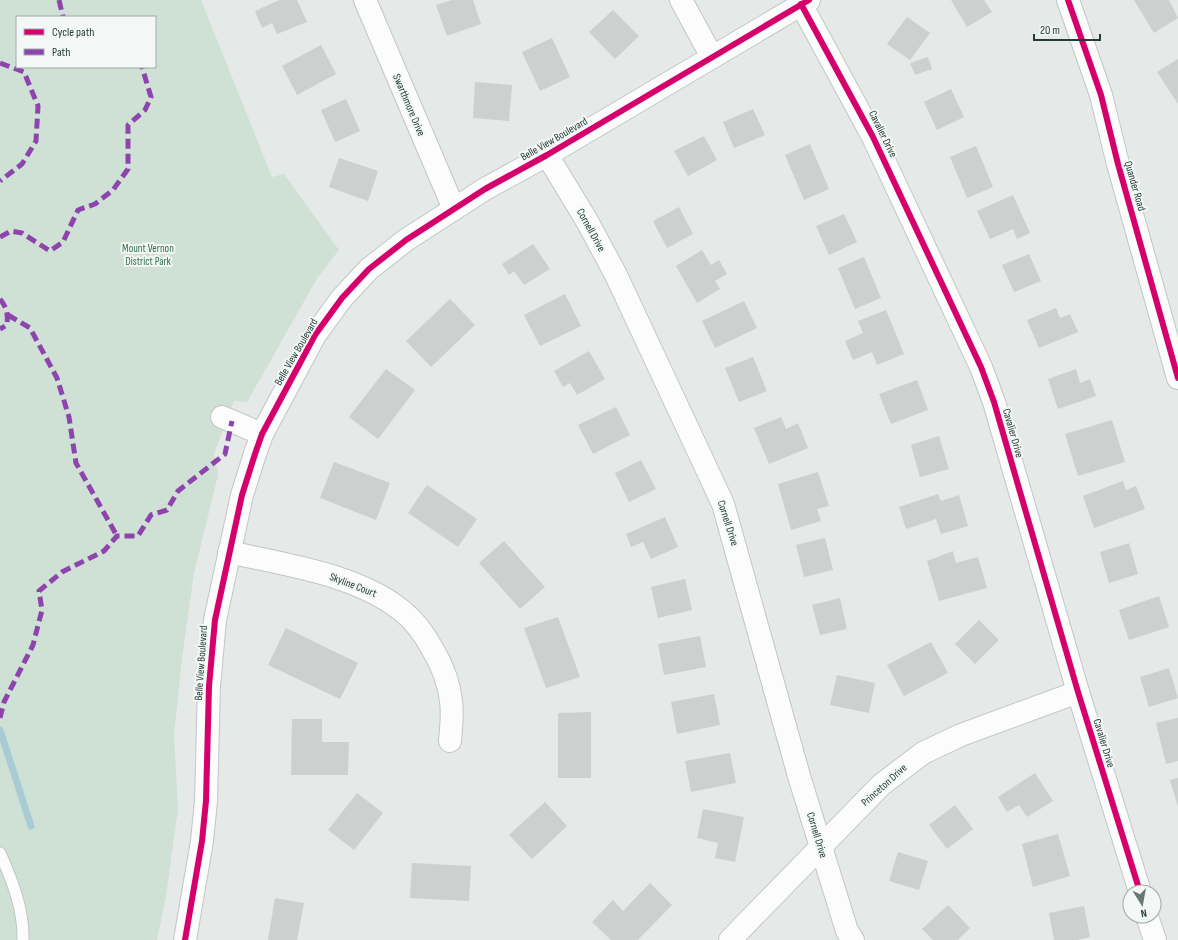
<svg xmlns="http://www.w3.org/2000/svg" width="1178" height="940" font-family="'Sofia Sans Condensed',sans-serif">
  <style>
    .green { fill: #cfe1d5; fill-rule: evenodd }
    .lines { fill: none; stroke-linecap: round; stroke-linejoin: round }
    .stream { stroke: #a9cbd4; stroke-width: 7 }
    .building { fill: #ccd0cf }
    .lane-casing { stroke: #c2c6c4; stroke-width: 13 }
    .street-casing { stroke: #c2c6c4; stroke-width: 24 }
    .secondary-casing { stroke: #c0c7c5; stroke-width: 24 }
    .lane { stroke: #fbfcfb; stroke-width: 11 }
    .street { stroke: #fbfcfb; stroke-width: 22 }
    .secondary { stroke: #fbfcfb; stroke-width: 22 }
    .quiet { stroke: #8e44ad; stroke-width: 5; stroke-dasharray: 10 5; stroke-linecap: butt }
    .cycleway-casing { stroke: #f3f8f6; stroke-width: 8 }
    .cycleway { stroke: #d6006c; stroke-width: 6 }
    .labels { text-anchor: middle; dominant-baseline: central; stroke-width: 4; stroke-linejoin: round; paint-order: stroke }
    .street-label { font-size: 11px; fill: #243b37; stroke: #f3f8f6 }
    .park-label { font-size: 11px; fill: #316f4e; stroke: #f3f8f6 }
  </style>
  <rect width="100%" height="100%" fill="#e5e9e7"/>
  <path class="green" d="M 0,0 L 201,0 L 272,177 L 284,174 L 339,250 L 318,277 L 247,402 L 234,401 L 214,454 L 218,475 L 194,573 L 182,658 L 174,736 L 178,809 L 166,896 L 157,940 L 0,940 ZM 17,17 L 155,17 L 155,67 L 17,67 Z"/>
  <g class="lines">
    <polyline class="stream" points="0,730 31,826"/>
  </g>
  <g class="building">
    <polygon points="279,0 297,0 307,22 277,34 272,23 262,28 255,11"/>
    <polygon points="452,0 473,0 481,24 447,36 436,5"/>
    <polygon points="951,0 984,0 992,12 967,27"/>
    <polygon points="1134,0 1169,0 1178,18 1154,33"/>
    <polygon points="613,10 639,36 615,59 589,32"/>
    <polygon points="907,17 930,33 910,60 887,44"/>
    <polygon points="552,38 570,77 540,91 522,52"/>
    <polygon points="321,45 336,74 297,95 282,66"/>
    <polygon points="928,57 932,69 915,75 910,63"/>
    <polygon points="1178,59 1178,104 1157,72"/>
    <polygon points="475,82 512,85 509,121 473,118"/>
    <polygon points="951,89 964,117 937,130 924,102"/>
    <polygon points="346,99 360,131 335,142 321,110"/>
    <polygon points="753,109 765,135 734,148 723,122"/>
    <polygon points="704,136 717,160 688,176 674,151"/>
    <polygon points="810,144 829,189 804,200 785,155"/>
    <polygon points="976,146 993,187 967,198 950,157"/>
    <polygon points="339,158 378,171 368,201 329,187"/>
    <polygon points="1013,195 1030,233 1017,239 1013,229 990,239 977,211"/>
    <polygon points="679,207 693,234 667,248 653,221"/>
    <polygon points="844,214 857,242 829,255 816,226"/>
    <polygon points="533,244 550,269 524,285 514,271 509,275 502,264"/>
    <polygon points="702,250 711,265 719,260 727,274 715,281 720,289 697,303 676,266"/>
    <polygon points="1029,254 1041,281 1014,292 1002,265"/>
    <polygon points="864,257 881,298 855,309 838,268"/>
    <polygon points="565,294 581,326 540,346 524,315"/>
    <polygon points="450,299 475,325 431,367 406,341"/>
    <polygon points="744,301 757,328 715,348 702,321"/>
    <polygon points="1056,308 1060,318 1070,314 1078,332 1039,348 1027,320"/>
    <polygon points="886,310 904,354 877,365 872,352 853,360 845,341 863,333 858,321"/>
    <polygon points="589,351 605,379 577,395 570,383 563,387 554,371"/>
    <polygon points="753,357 767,391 739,402 725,368"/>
    <polygon points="386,369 415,390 378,439 349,417"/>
    <polygon points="1076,369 1080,383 1090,379 1096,396 1058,409 1048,379"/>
    <polygon points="917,380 928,410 891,424 879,394"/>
    <polygon points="616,407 630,435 593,454 578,425"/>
    <polygon points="781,417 786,429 798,423 808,448 769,464 754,428"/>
    <polygon points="1112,420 1125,462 1078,476 1065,434"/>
    <polygon points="939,436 949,469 920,477 911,445"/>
    <polygon points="641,460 656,489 629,502 615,473"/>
    <polygon points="334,462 390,483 376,520 320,498"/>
    <polygon points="818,472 829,506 817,509 821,521 791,530 778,484"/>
    <polygon points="1123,481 1126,490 1136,486 1145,509 1094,528 1083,496"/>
    <polygon points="427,485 477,519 458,547 408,513"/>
    <polygon points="938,494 941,501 959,495 968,526 941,534 936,519 906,529 899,507"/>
    <polygon points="665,517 678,547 651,559 643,542 631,547 626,534"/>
    <polygon points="825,538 833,570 804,577 796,545"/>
    <polygon points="504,541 545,587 520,609 479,563"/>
    <polygon points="1129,543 1138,574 1109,583 1100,552"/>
    <polygon points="953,551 956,563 978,557 987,588 939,601 927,561"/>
    <polygon points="685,579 692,610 658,618 651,587"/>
    <polygon points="1159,596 1169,627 1129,640 1119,610"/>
    <polygon points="840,598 847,629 820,635 812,605"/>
    <polygon points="558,617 580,677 546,688 524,628"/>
    <polygon points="979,620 999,640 975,664 955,644"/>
    <polygon points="286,628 358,663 340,699 268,665"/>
    <polygon points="700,636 706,667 664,675 658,644"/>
    <polygon points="931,642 948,673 904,696 887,665"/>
    <polygon points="1169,668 1178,698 1149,707 1140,677"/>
    <polygon points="837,675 875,683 869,713 830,705"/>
    <polygon points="714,694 720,725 677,734 671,702"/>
    <polygon points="591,712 591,778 558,778 558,713"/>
    <polygon points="1178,718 1178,761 1166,764 1156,723"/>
    <polygon points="292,719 322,719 322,742 349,742 348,775 291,775"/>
    <polygon points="730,753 736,783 691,792 685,761"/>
    <polygon points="1035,773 1053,801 1027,817 1019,805 1007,812 998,797"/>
    <polygon points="1178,778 1178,807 1170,780"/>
    <polygon points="357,793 383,813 354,850 328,830"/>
    <polygon points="545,802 567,826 532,859 509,835"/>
    <polygon points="955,805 973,829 947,849 929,825"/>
    <polygon points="703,809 744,817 735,862 715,858 718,843 697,838"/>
    <polygon points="1058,834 1070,876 1033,887 1022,844"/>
    <polygon points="898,852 928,861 919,890 889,881"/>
    <polygon points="412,863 471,866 469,901 410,898"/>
    <polygon points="650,883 672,905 638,940 611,940 592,922 613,900 623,911"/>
    <polygon points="275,898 304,903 297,940 268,940"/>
    <polygon points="948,905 970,928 958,940 933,940 922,929"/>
    <polygon points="1084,906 1090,937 1077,940 1054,940 1049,913"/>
  </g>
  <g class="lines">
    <g class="lane-casing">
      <path id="lane" d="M 0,853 C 12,880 24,910 23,940"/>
    </g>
    <g class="street-casing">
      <g id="street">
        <polyline points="365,0 454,209"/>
        <polyline points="681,0 712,57"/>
        <polyline points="801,4 873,137 981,367 994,402 1078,692 1140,892"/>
        <polyline points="547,155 587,221 616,275 723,504 799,776 847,931 853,940"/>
        <polyline points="222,417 262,434"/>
        <path d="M 229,552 C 285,565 356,574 401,610 C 414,620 425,635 433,650 C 442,665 449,683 451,701 C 453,714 451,728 450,741"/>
        <polyline points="1147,916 1155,940"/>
        <polyline points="730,940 881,785 923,753 961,735 1078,692"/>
      </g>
    </g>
    <g class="secondary-casing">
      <g id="secondary">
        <polyline points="1068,0 1101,95 1118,164 1178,378"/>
        <polyline points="185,940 202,841 206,801 209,686 215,620 242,495 255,454 262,434 315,335 342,298 369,269 406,240 485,189 547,155 809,0"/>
      </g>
    </g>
    <use href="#lane" class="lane"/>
    <use href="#street" class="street"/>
    <use href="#secondary" class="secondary"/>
    <g class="quiet">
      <polyline points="59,0 63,17"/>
      <polyline points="0,63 24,72 38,106 36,141 22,164 0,181"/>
      <polyline points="0,237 11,231 22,233 50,251 63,242 78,210 95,204 113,190 128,169 128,125 145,110 151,97 142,67"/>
      <path d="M 0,299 C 7,308 8,314 7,325 L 0,329"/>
      <polyline points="8,315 30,328 57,378 69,417 76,463 117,536"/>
      <polyline points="0,718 4,702 33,645 42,610 39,591 62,572 104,551 117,536 138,536 151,515 167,510 178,491 225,454 232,421"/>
    </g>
    <g class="cycleway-casing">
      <g id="cycleway">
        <polyline points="1068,0 1101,95 1118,164 1178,378"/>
        <polyline points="801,4 873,137 981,367 994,402 1078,692 1140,892"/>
        <polyline points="185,940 202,841 206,801 209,686 215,620 242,495 255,454 262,434 315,335 342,298 369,269 406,240 485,189 547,155 809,0"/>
      </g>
    </g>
    <use href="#cycleway" class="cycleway"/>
  </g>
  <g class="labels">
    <g class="street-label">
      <text transform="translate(409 105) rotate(67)">Swarthmore Drive</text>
      <text transform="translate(883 134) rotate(64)">Cavalier Drive</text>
      <text transform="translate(554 139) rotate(-30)">Belle View Boulevard</text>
      <text transform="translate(1135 186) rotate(74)">Quander Road</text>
      <text transform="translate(591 230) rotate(61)">Cornell Drive</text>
      <text transform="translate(296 352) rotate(-60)">Belle View Boulevard</text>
      <text transform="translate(1013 433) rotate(74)">Cavalier Drive</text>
      <text transform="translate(728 523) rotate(72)">Cornell Drive</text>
      <text transform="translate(353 585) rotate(21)">Skyline Court</text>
      <text transform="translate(201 663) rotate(-86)">Belle View Boulevard</text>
      <text transform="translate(1104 743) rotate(73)">Cavalier Drive</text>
      <text transform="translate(884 785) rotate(-42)">Princeton Drive</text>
      <text transform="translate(817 835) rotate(73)">Cornell Drive</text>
    </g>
    <g class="park-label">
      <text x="148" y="248">Mount Vernon<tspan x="148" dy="13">District Park</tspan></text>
    </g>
  </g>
  <rect x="16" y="16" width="140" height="52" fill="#f3f8f6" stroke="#a0acaa"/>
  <rect x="24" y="29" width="20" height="6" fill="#d6006c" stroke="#a0acaa"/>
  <text x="52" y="36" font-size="12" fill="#243b37">Cycle path</text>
  <rect x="24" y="49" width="20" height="6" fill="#8e44ad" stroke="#a0acaa"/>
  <text x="52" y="56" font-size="12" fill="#243b37">Path</text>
  <g transform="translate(1142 904) rotate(169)"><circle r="19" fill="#f3f8f6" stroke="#a0acaa"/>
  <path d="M0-3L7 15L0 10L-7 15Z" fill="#687875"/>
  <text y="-6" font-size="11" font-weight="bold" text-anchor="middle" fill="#243b37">N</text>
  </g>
  <path d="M1034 34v6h66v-6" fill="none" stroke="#243b37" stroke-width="2"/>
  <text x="1040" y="34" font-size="12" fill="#243b37" stroke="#f3f8f6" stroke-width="3" paint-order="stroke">20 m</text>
</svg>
